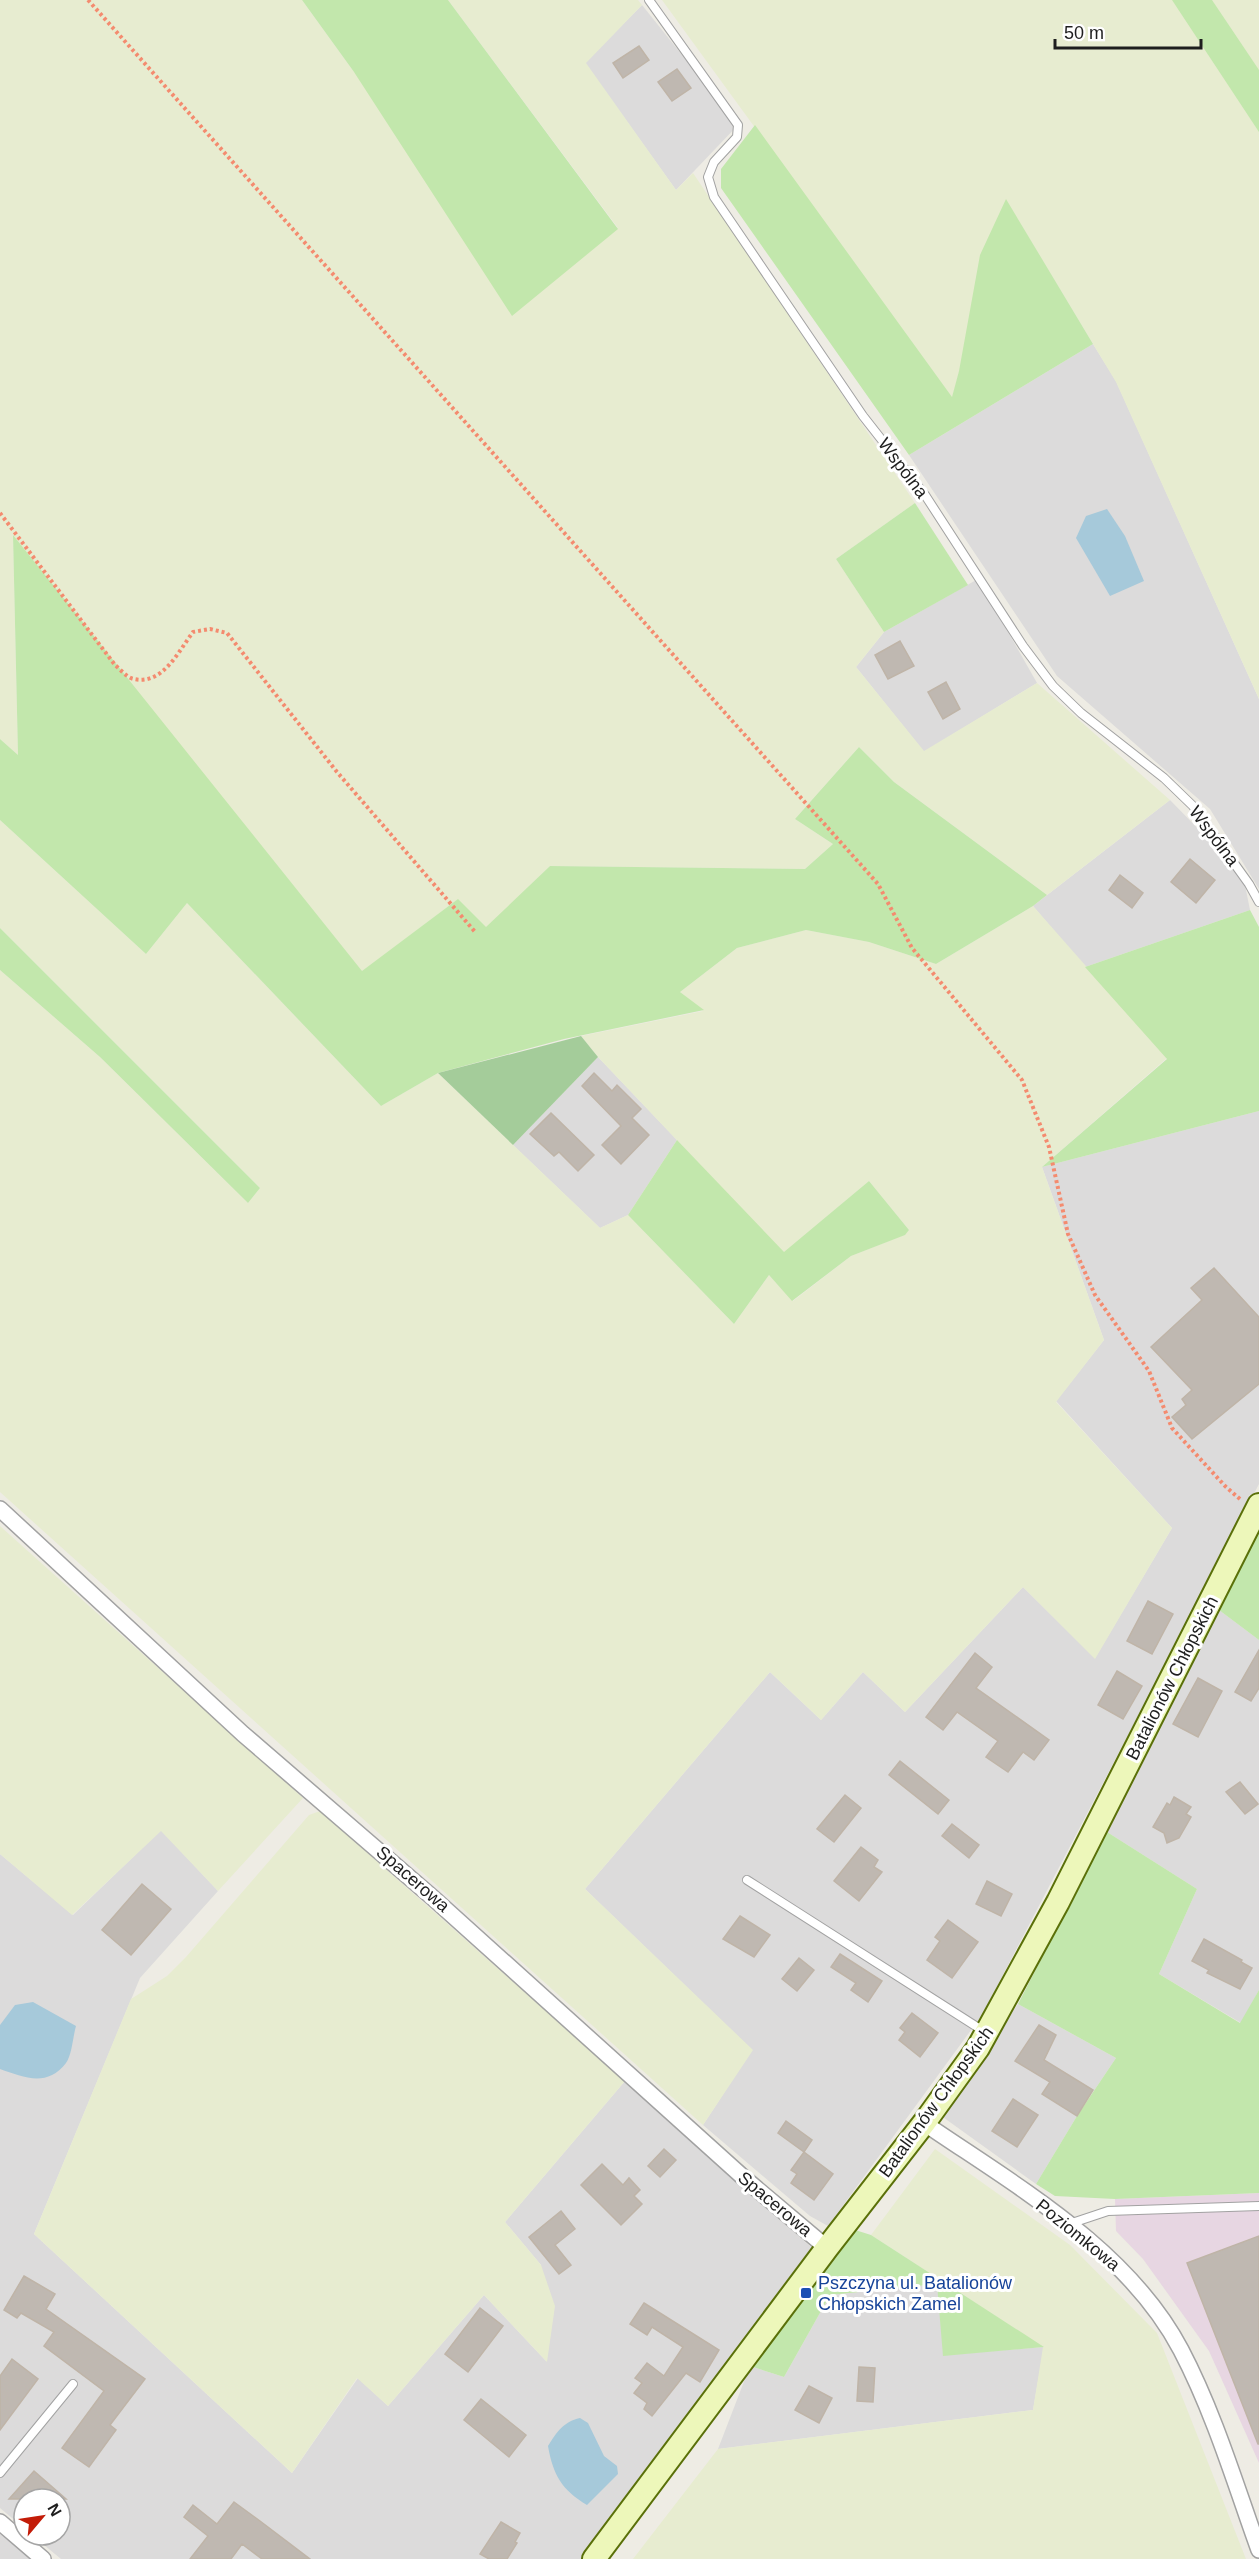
<svg xmlns="http://www.w3.org/2000/svg" width="1259" height="2559" font-family="Arial,sans-serif">
  <style>
    .residential { fill: #dcdbdb }
    .industrial { fill: #e7d6e2 }
    .farmland { fill: #e7ecd0 }
    .grass { fill: #c2e7ac }
    .forest { fill: #a4cc9a }
    .water { fill: #a6c9da }
    .building { fill: #bfb8b1; stroke: #bfb4a7; stroke-width: 1.5 }
    .lines { fill: none; stroke-linecap: round; stroke-linejoin: round }
    .lane-casing { stroke: #a2a2a2; stroke-width: 10 }
    .street-casing { stroke: #a2a2a2; stroke-width: 18 }
    .secondary-casing { stroke: #5a7009; stroke-width: 26 }
    .path { stroke: #f48b6f; stroke-width: 4; stroke-dasharray: 3 3; stroke-linecap: butt }
    .lane { stroke: #fff; stroke-width: 8 }
    .street { stroke: #fff; stroke-width: 15 }
    .secondary { stroke: #edf7ba; stroke-width: 22 }
    .transit-dot { fill: #1a4fb4; stroke: #fff; stroke-width: 2 }
    .labels { text-anchor: middle; dominant-baseline: central; stroke-width: 6; stroke-linejoin: round; paint-order: stroke }
    .street-label { font-size: 18px; fill: #1e1e1e; stroke: #fff }
    .transit-label { font-size: 18px; fill: #164399; stroke: #fff; text-anchor: start }
  </style>
  <rect width="100%" height="100%" fill="#eeece4"/>
  <g class="residential">
    <polygon points="642,5 738,125 676,190 585,63"/>
    <polygon points="1093,344 1116,381 1259,699 1259,889 1210,809 1057,676 909,455"/>
    <polygon points="978,579 1037,683 924,752 856,667 884,632"/>
    <polygon points="1170,800 1243,875 1250,910 1085,967 1033,906"/>
    <polygon points="598,1057 677,1140 628,1215 600,1228 513,1145"/>
    <polygon points="1259,1111 1259,1484 982,2015 828,2226 810,2216 703,2125 752,2050 585,1889 770,1672 821,1720 863,1672 905,1712 1023,1587 1095,1658 1172,1528 1056,1401 1104,1340 1042,1167"/>
    <polygon points="1219,1610 1259,1640 1259,1990 1241,2023 1159,1974 1197,1889 1107,1832"/>
    <polygon points="161,1830 218,1891 140,1978 34,2234 292,2473 358,2378 388,2406 484,2295 546,2361 541,2265 505,2222 625,2081 812,2248 809,2259 603,2527 582,2559 61,2559 32,2535 60,2535 60,2499 24,2499 24,2528 0,2508 0,1854 73,1915"/>
    <polygon points="1018,2004 1116,2058 1077,2116 1036,2184 940,2115"/>
    <polygon points="937,2284 944,2355 1044,2347 1033,2410 718,2449 750,2366 784,2377 830,2295"/>
    <polygon points="0,2532 33,2559 0,2559"/>
  </g>
  <polygon class="industrial" points="1259,2193 1259,2463 1209,2351 1143,2259 1116,2231 1115,2199"/>
  <g class="farmland">
    <polygon points="0,0 302,0 354,72 618,228 448,0 638,0 642,5 586,63 676,190 693,173 915,503 836,559 884,632 856,667 924,751 1037,683 1170,800 1047,895 894,782 859,747 795,819 833,844 805,869 550,866 486,928 457,900 362,972 13,536 18,755 0,739"/>
    <polygon points="662,0 1259,0 1259,699 1116,382 1006,200 952,398"/>
    <polygon points="0,820 146,954 187,903 381,1106 438,1073 600,1228 628,1215 734,1324 769,1275 793,1301 851,1256 904,1235 909,1230 869,1181 784,1253 598,1057 581,1036 703,1011 680,992 737,948 806,930 869,942 936,964 1033,906 1167,1058 1042,1167 1104,1340 1056,1402 1172,1528 1095,1659 1023,1587 905,1712 863,1672 821,1720 770,1672 585,1889 753,2050 703,2125 0,1492 0,970 100,1057 248,1203 260,1188 0,928"/>
    <polygon points="0,1526 303,1798 218,1891 161,1831 72,1915 0,1854"/>
    <polygon points="320,1811 625,2081 505,2222 541,2265 555,2306 547,2362 484,2295 388,2406 357,2378 292,2473 34,2234 131,1999 167,1976 186,1957 309,1815"/>
    <polygon points="935,2149 1070,2245 1157,2333 1246,2559 633,2559 718,2449 1033,2410 1043,2347 871,2235"/>
  </g>
  <g class="grass">
    <polygon points="302,0 448,0 618,229 512,316 354,72"/>
    <polygon points="1172,0 1212,0 1259,70 1259,132"/>
    <polygon points="755,125 952,397 959,371 980,255 1006,199 1093,344 909,455 721,188 721,169"/>
    <polygon points="915,503 968,585 884,632 836,559"/>
    <polygon points="13,535 362,971 458,899 486,927 550,866 805,869 833,844 795,819 859,747 894,782 1047,895 1033,906 936,964 869,942 806,930 737,948 680,992 704,1010 564,1039 438,1073 381,1106 187,903 146,954 0,820 0,739 18,755"/>
    <polygon points="1250,910 1259,927 1259,1111 1042,1167 1167,1059 1085,967"/>
    <polygon points="0,928 260,1188 248,1203 100,1057 0,970"/>
    <polygon points="677,1140 784,1252 869,1181 909,1230 905,1235 851,1256 792,1301 769,1275 734,1324 628,1215"/>
    <polygon points="1259,1529 1259,1640 1219,1610"/>
    <polygon points="1107,1832 1197,1889 1159,1974 1240,2023 1259,1990 1259,2193 1115,2199 1055,2196 1036,2184 1077,2116 1116,2058 1018,2004"/>
    <polygon points="852,2229 871,2235 1044,2347 943,2356 937,2284 830,2295 784,2377 750,2366"/>
  </g>
  <polygon class="forest" points="581,1036 598,1057 513,1145 438,1073"/>
  <g class="water">
    <polygon points="1107,509 1125,536 1144,581 1110,596 1076,538 1086,516"/>
    <path d="M 33,2002 L 76,2026 C 73,2036 72,2055 66,2063 C 47,2088 23,2077 0,2069 L 0,2025 L 15,2005 Z"/>
    <path d="M 580,2418 L 588,2423 L 604,2456 L 617,2466 L 618,2474 L 587,2505 C 562,2490 553,2475 548,2446 C 557,2432 563,2422 580,2418 Z"/>
  </g>
  <g class="building">
    <polygon points="639,46 649,60 623,78 613,63"/>
    <polygon points="677,69 691,88 672,101 658,82"/>
    <polygon points="900,641 914,666 888,679 875,655"/>
    <polygon points="946,682 960,709 943,719 928,692"/>
    <polygon points="1190,859 1215,880 1196,903 1171,882"/>
    <polygon points="1120,875 1143,893 1132,908 1109,890"/>
    <polygon points="594,1073 612,1091 617,1085 641,1109 632,1118 649,1135 621,1164 602,1145 621,1126 582,1086"/>
    <polygon points="551,1113 594,1155 578,1171 559,1152 554,1156 530,1134"/>
    <polygon points="1214,1268 1259,1317 1259,1384 1192,1439 1172,1417 1186,1405 1182,1399 1192,1390 1151,1347 1202,1300 1191,1288"/>
    <polygon points="1148,1601 1173,1614 1152,1654 1127,1641"/>
    <polygon points="1259,1650 1259,1688 1251,1701 1235,1692"/>
    <polygon points="975,1653 992,1667 976,1688 1049,1740 1034,1760 1023,1752 1008,1772 986,1757 998,1741 957,1712 943,1730 926,1717"/>
    <polygon points="1117,1671 1142,1686 1123,1719 1098,1705"/>
    <polygon points="1198,1678 1222,1691 1198,1737 1173,1724"/>
    <polygon points="900,1761 949,1800 938,1814 889,1775"/>
    <polygon points="1240,1782 1258,1804 1245,1814 1226,1792"/>
    <polygon points="845,1795 861,1808 834,1842 817,1829"/>
    <polygon points="1174,1797 1191,1807 1186,1814 1191,1817 1179,1838 1167,1843 1164,1833 1153,1827 1167,1803 1170,1805"/>
    <polygon points="952,1824 979,1845 969,1858 942,1836"/>
    <polygon points="861,1847 878,1860 874,1867 882,1872 859,1901 834,1881"/>
    <polygon points="987,1881 1012,1894 1001,1916 976,1904"/>
    <polygon points="142,1884 171,1909 131,1955 102,1930"/>
    <polygon points="740,1916 770,1935 754,1957 723,1939"/>
    <polygon points="948,1920 978,1942 952,1978 927,1960 940,1941 935,1937"/>
    <polygon points="1204,1939 1242,1960 1241,1962 1252,1968 1240,1989 1207,1973 1209,1970 1192,1961"/>
    <polygon points="840,1954 882,1981 868,2002 851,1990 856,1983 831,1967"/>
    <polygon points="799,1958 814,1970 797,1991 782,1979"/>
    <polygon points="912,2013 938,2033 920,2057 899,2040 905,2032 900,2028"/>
    <polygon points="1039,2025 1056,2035 1044,2060 1093,2090 1077,2116 1042,2094 1050,2082 1015,2061"/>
    <polygon points="1013,2099 1038,2115 1017,2147 992,2131"/>
    <polygon points="786,2121 812,2140 804,2152 778,2133"/>
    <polygon points="664,2149 676,2160 660,2177 648,2166"/>
    <polygon points="804,2152 833,2174 814,2200 791,2183 797,2174 791,2170"/>
    <polygon points="602,2164 623,2185 629,2178 640,2190 634,2196 642,2204 621,2225 581,2185"/>
    <polygon points="561,2211 575,2229 555,2245 571,2265 559,2274 529,2237"/>
    <polygon points="1259,2236 1259,2444 1258,2444 1187,2263"/>
    <polygon points="24,2276 55,2294 46,2309 145,2379 110,2425 116,2430 89,2467 62,2448 104,2391 44,2346 54,2332 21,2313 17,2318 4,2310"/>
    <polygon points="644,2303 719,2350 700,2382 686,2373 652,2416 644,2409 647,2403 634,2393 642,2383 635,2378 647,2363 664,2376 683,2347 652,2327 647,2335 630,2324"/>
    <polygon points="480,2308 503,2326 468,2372 445,2354"/>
    <polygon points="12,2359 38,2379 0,2430 0,2376"/>
    <polygon points="859,2367 875,2368 873,2402 857,2401"/>
    <polygon points="809,2386 832,2398 819,2423 795,2410"/>
    <polygon points="481,2399 526,2435 509,2457 464,2420"/>
    <polygon points="34,2471 66,2499 9,2499"/>
    <polygon points="234,2502 260,2521 310,2559 262,2559 242,2544 231,2559 190,2559 208,2536 184,2517 193,2505 217,2524"/>
    <polygon points="501,2522 520,2533 515,2542 517,2543 507,2559 489,2559 480,2554"/>
  </g>
  <g class="lines">
    <g class="lane-casing">
      <g id="lane">
        <polyline points="649,0 738,125 737,137 714,162 708,177 714,197 863,416 925,495 1023,646 1053,686 1081,713 1164,778 1193,806 1249,884 1259,902"/>
        <polyline points="747,1880 985,2032"/>
        <polyline points="1069,2224 1108,2211 1259,2206"/>
        <polyline points="0,2473 73,2384"/>
      </g>
    </g>
    <g class="street-casing">
      <g id="street">
        <polyline points="0,1509 243,1734 432,1897 744,2178 827,2248"/>
        <path d="M 924,2123 C 1016,2186 1128,2249 1181,2350 C 1214,2413 1235,2483 1259,2550"/>
        <polyline points="0,2522 43,2559"/>
      </g>
    </g>
    <g class="secondary-casing">
      <polyline id="secondary" points="594,2559 827,2248 924,2123 978,2048 1058,1902 1259,1505"/>
    </g>
    <g class="path">
      <polyline points="88,0 878,884 912,948 1022,1080 1049,1147 1068,1234 1095,1295 1149,1371 1172,1428 1225,1486 1241,1500"/>
      <path d="M 0,513 L 115,665 C 120,669 127,678 134,679 C 163,685 178,652 193,632 L 210,629 L 227,633 L 337,772 L 476,933"/>
    </g>
    <use href="#lane" class="lane"/>
    <use href="#street" class="street"/>
    <use href="#secondary" class="secondary"/>
  </g>
  <rect class="transit-dot" x="800" y="2287" width="12" height="12" rx="3"/>
  <g class="labels">
    <g class="street-label">
      <text transform="translate(903 468) rotate(53)">Wspólna</text>
      <text transform="translate(1214 836) rotate(53)">Wspólna</text>
      <text transform="translate(1172 1678) rotate(-63)">Batalionów Chłopskich</text>
      <text transform="translate(413 1879) rotate(41)">Spacerowa</text>
      <text transform="translate(936 2102) rotate(-54)">Batalionów Chłopskich</text>
      <text transform="translate(775 2204) rotate(40)">Spacerowa</text>
      <text transform="translate(1078 2235) rotate(39)">Poziomkowa</text>
    </g>
    <g class="transit-label">
      <text x="818" y="2283">Pszczyna ul. Batalionów<tspan x="818" dy="21">Chłopskich Zamel</tspan></text>
    </g>
  </g>
  <g transform="translate(42 2517) rotate(61)"><circle r="28" fill="#ffffff" stroke="#a5a5a5" stroke-width="1.5"/>
  <path d="M0-4.5L10 22L0 15L-10 22Z" fill="#c31c08"/>
  <text y="-9" font-size="16" font-weight="bold" text-anchor="middle" fill="#1e1e1e">N</text>
  </g>
  <path d="M1055 39v9h146v-9" fill="none" stroke="#1e1e1e" stroke-width="3"/>
  <text x="1064" y="39" font-size="18" fill="#1e1e1e" stroke="#ffffff" stroke-width="4.5" paint-order="stroke">50 m</text>
</svg>
